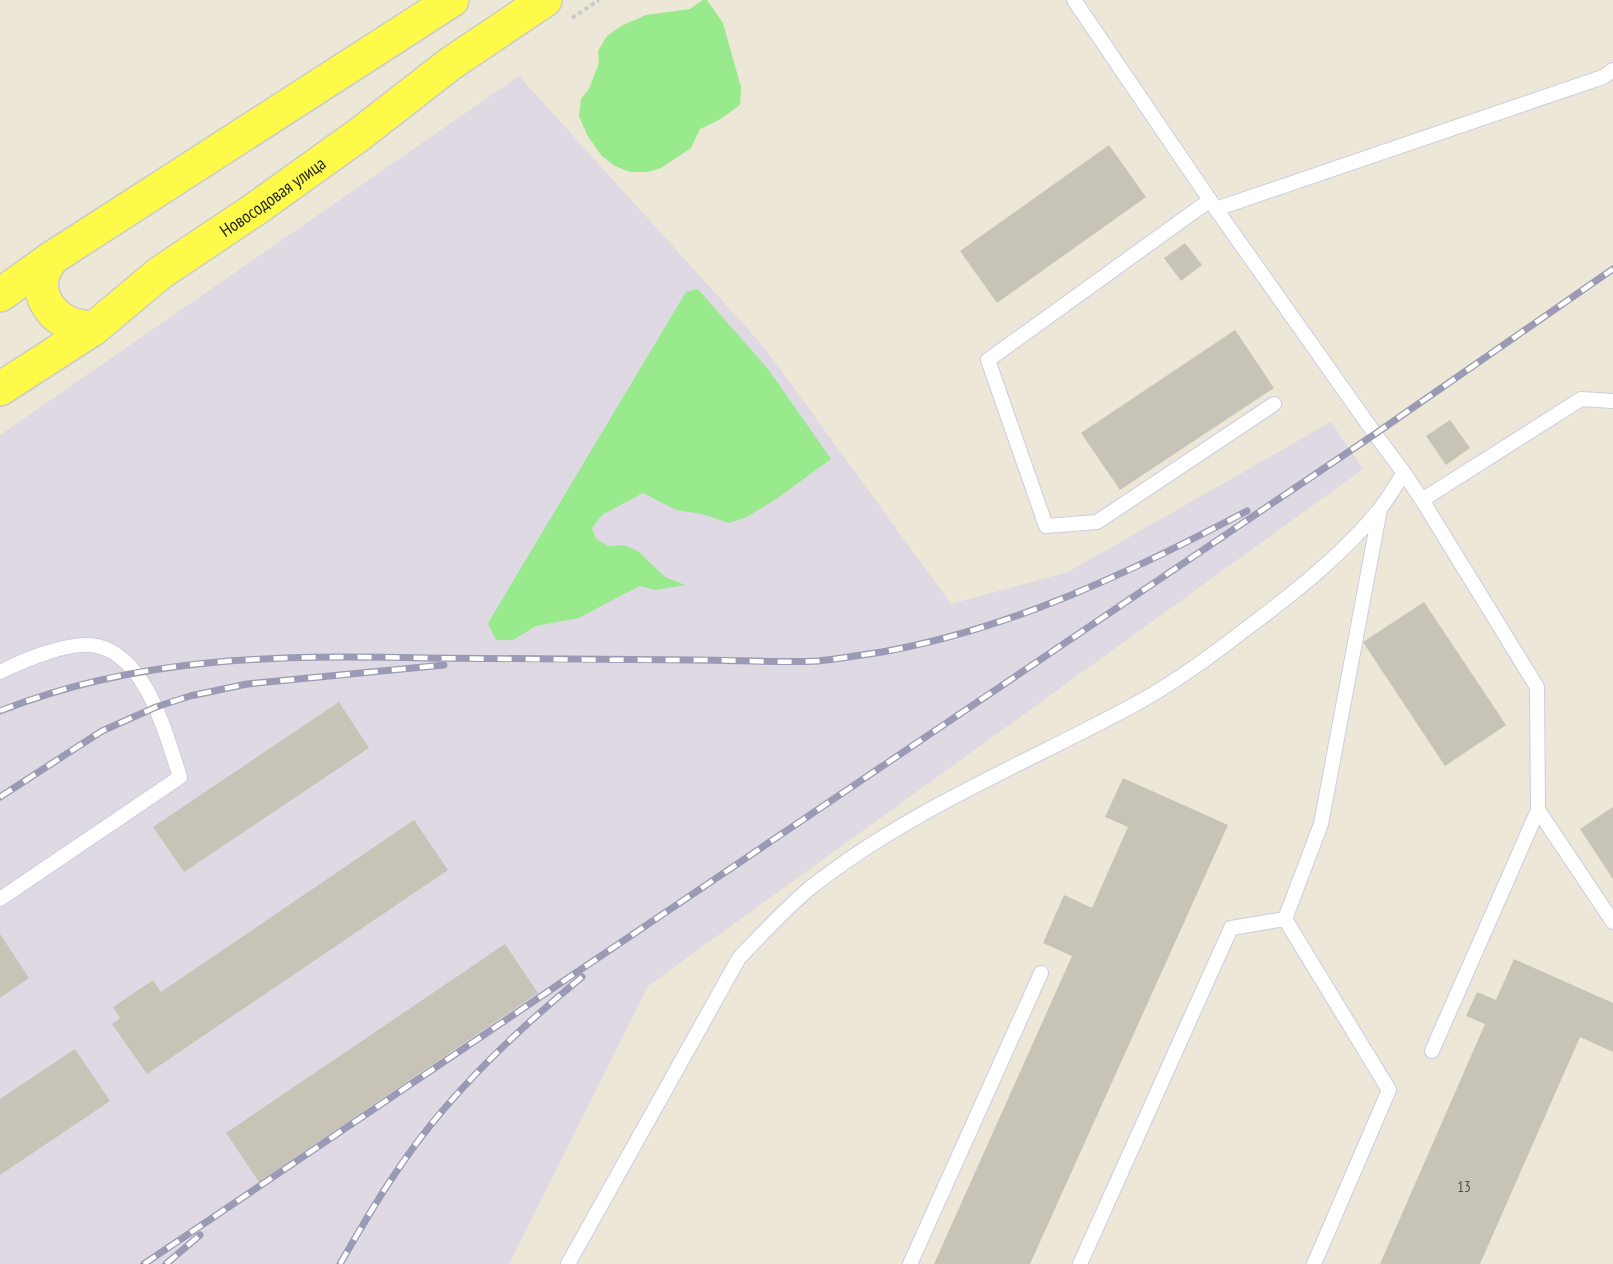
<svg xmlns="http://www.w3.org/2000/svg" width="1613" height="1264" font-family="'PT Sans Narrow',sans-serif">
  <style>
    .industrial { fill: #ded9e3 }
    .green { fill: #99e98d }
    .building { fill: #c7c4b7 }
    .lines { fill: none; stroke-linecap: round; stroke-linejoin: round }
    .service-casing { stroke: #cdcce3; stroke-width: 16 }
    .primary-casing { stroke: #cbcbcb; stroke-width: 36 }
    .path { stroke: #cbcbcb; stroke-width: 4; stroke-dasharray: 4.5 3; stroke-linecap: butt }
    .service { stroke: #fff; stroke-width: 14 }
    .primary { stroke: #fefa4a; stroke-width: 33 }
    .rail-casing { stroke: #9b9ab4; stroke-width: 7 }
    .rail { stroke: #fff; stroke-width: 4.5; stroke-dasharray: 14; stroke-linecap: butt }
    .labels { text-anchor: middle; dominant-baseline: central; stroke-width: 4.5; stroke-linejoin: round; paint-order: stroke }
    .number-label { font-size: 15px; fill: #4f4e4b }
    .street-label { font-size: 18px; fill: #272727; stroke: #fff }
  </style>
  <rect width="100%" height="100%" fill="#ece7d7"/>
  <polygon class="industrial" points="519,76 764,347 951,604 1068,572 1331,422 1363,469 648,986 509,1264 0,1264 0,435"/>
  <g class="green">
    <polygon points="703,0 707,0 723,23 741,87 740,105 719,120 700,129 691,148 661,168 648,172 630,172 615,166 602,156 587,135 579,116 581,99 589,89 599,63 598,51 607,36 621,26 646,15 690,9"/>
    <polygon points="698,289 768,369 831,459 779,497 747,517 729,523 702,514 676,510 643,493 602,515 592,528 596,539 608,546 624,545 638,551 665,577 685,585 656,590 640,586 618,597 579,618 536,626 513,640 496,640 488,623 686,292"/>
  </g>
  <g class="building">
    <polygon points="1109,145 1146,197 997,303 960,251"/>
    <polygon points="1185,243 1202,265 1181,281 1164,258"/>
    <polygon points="1235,330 1274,388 1120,490 1081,433"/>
    <polygon points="1450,420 1470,448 1446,465 1426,436"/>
    <polygon points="1424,602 1506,725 1445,766 1363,642"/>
    <polygon points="339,702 369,748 184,872 153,827"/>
    <polygon points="1123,778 1228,825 1030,1264 934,1264 1072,956 1043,943 1064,895 1092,908 1128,827 1105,817"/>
    <polygon points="1613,807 1613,879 1580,829"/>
    <polygon points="414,820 448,870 147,1074 112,1024 120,1018 113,1007 153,980 161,992"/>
    <polygon points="0,934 29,978 0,998"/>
    <polygon points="505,944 538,993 259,1182 226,1133"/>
    <polygon points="1514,959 1613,1003 1613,1052 1580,1037 1480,1264 1380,1264 1485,1024 1466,1016 1477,992 1496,1000"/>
    <polygon points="75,1049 110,1101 0,1175 0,1099"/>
  </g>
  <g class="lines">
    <g class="service-casing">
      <g id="service">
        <polyline points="1210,200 988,360 1046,526 1097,522 1274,404"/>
        <polyline points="1216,209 1603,77 1613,70"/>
        <polyline points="1404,473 1422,500 1581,399 1613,401"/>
        <polyline points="1422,500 1537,687 1538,810 1432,1051"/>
        <path d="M 0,672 C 24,660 71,640 97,646 C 147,657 166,735 180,777 L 0,899"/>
        <polyline points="1538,810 1613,922"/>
        <path d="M 568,1264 L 739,958 C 762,934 785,909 810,888 C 907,811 1022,765 1130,707 C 1172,685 1210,657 1247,628 C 1294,593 1341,556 1379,510 C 1388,499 1396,485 1404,473 L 1375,434 L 1216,209 L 1074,0"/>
        <polyline points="910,1264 1041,973"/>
        <polyline points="1080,1264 1231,928 1285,919"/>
        <polyline points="1314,1264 1389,1090 1285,919 1321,824 1380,509"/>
      </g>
    </g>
    <g class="primary-casing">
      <g id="primary">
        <path d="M 52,258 C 49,263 45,269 43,274 C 36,296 53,319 74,325 C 80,327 87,327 93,329"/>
        <polyline points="0,295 52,258 452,0"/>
        <path id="s1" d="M 0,389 L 93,329 L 160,273 L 254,210 L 360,134 L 450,64 L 545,0"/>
      </g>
    </g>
    <polyline class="path" points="572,18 599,0"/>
    <use href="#service" class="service"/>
    <use href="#primary" class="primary"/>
    <g class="rail-casing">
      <g id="rail">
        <path d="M 0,711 C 139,656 278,655 425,658 C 515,659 605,660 695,660 C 736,660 777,663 818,661 C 839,659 861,655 882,652 C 1011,629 1131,572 1247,511"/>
        <polyline points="0,797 102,731 156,707 190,696 247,684 444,665"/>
        <polyline points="144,1264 1375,434 1613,269"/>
        <polyline points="166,1264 200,1235"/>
        <path d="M 340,1264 C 371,1210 403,1156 444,1109 C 485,1061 533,1017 582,977"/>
      </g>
    </g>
    <use href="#rail" class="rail"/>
  </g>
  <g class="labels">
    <g class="number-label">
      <text x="1464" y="1186">13</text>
    </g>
    <g class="street-label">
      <text stroke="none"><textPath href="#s1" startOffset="334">Новосодовая улица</textPath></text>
    </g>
  </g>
</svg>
